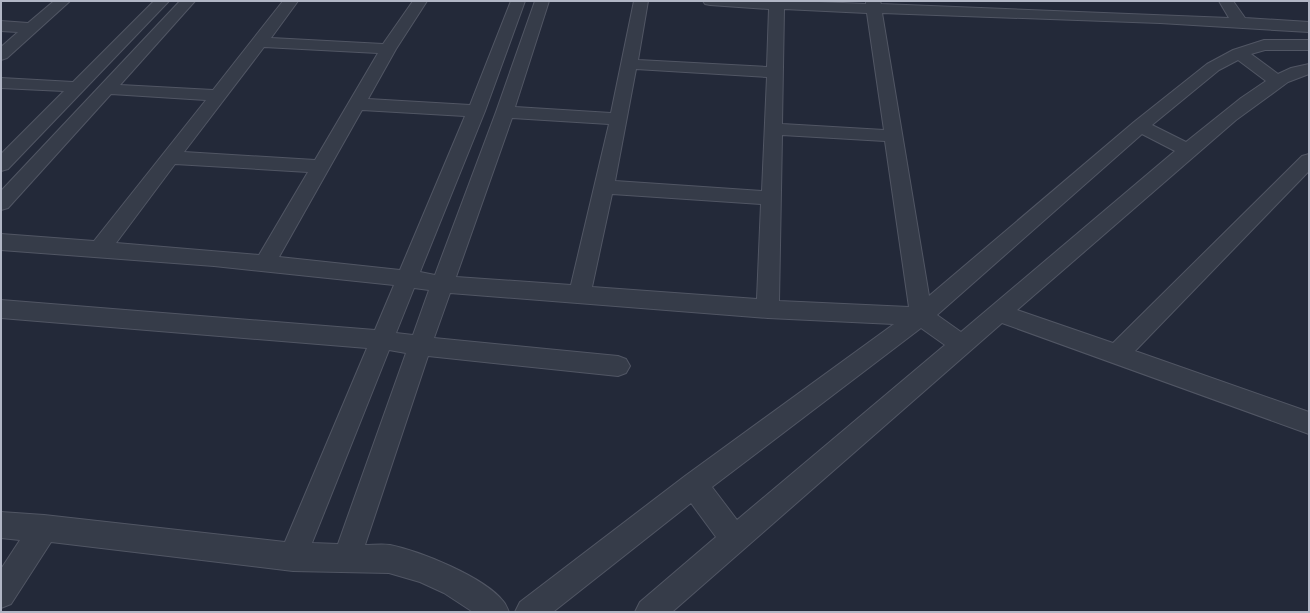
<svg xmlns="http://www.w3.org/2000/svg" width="1310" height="613" font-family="Rubik,sans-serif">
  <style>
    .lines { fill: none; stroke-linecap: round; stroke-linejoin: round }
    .street-casing { stroke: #515664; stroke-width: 2 }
    .street { fill: #363c49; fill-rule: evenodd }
  </style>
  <rect width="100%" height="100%" fill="#232939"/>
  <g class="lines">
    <g class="street-casing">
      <g id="street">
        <polygon points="54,1 70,1 7,58 1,60 1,47 18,32 1,31 1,21 28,23"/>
        <polygon points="154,1 169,1 8,169 1,171 1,154 64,91 1,88 1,78 73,82"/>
        <path d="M 180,1 L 195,1 L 120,85 L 213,90 L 283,1 L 298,1 L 271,38 L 383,44 L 413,1 L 427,1 L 396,49 L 368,99 L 470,105 L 511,1 L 525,1 L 485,111 L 420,272 L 435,275 L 496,112 L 535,1 L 549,1 L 515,107 L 611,113 L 634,1 L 648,1 L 638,60 L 767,67 L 769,9 L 710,5 L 705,4 L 703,1 L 796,1 L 866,4 L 866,1 L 880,1 L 881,4 L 1229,18 L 1219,1 L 1233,1 L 1245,18 L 1309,22 L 1309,32 L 1160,23 L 882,13 L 929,296 L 1134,122 L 1207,64 L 1233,50 L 1264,40 L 1309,40 L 1309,50 L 1265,50 L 1251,54 L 1278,74 L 1291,68 L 1309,64 L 1309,74 L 1288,82 L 1236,120 L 1017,310 L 1113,343 L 1302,156 L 1309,154 L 1309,171 L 1135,351 L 1309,412 L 1309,434 L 1002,323 L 672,612 L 635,612 L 640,602 L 716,537 L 691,503 L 553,612 L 515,612 L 520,602 L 685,476 L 894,324 L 768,318 L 450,293 L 434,338 L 618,356 L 626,359 L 630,366 L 626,373 L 618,376 L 428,356 L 365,545 C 373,545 382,544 390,545 C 420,551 484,577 503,601 C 506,604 507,608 509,612 L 473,612 L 444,593 L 420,582 L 389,573 L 293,571 L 51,542 L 11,604 L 1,608 L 1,569 L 20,540 L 1,538 L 1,512 L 44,515 L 285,542 L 367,348 L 1,318 L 1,300 L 375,330 L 394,285 L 214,266 L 1,250 L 1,234 L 94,241 L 206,100 L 111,94 L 8,208 L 1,210 L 1,191 ZM 784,9 L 867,13 L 884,130 L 782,124 ZM 264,47 L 378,53 L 315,160 L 184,152 ZM 1238,60 L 1266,81 L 1241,98 L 1186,142 L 1152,125 L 1219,70 ZM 636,69 L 767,77 L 762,191 L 615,181 ZM 362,110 L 465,116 L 400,270 L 279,257 ZM 512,118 L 609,124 L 571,285 L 456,277 ZM 1142,134 L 1175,151 L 961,332 L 937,315 ZM 782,135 L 885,141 L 909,307 L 779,301 ZM 175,164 L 308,172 L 259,255 L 116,243 ZM 612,194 L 761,204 L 757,299 L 592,287 ZM 414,288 L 429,290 L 413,335 L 396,333 ZM 921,328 L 945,345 L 737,520 L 712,487 ZM 389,350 L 406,353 L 338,544 L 312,543 Z"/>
      </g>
    </g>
    <use href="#street" class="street"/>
  </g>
  <rect width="1310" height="613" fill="none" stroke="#b1b6c5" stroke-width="4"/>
</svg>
